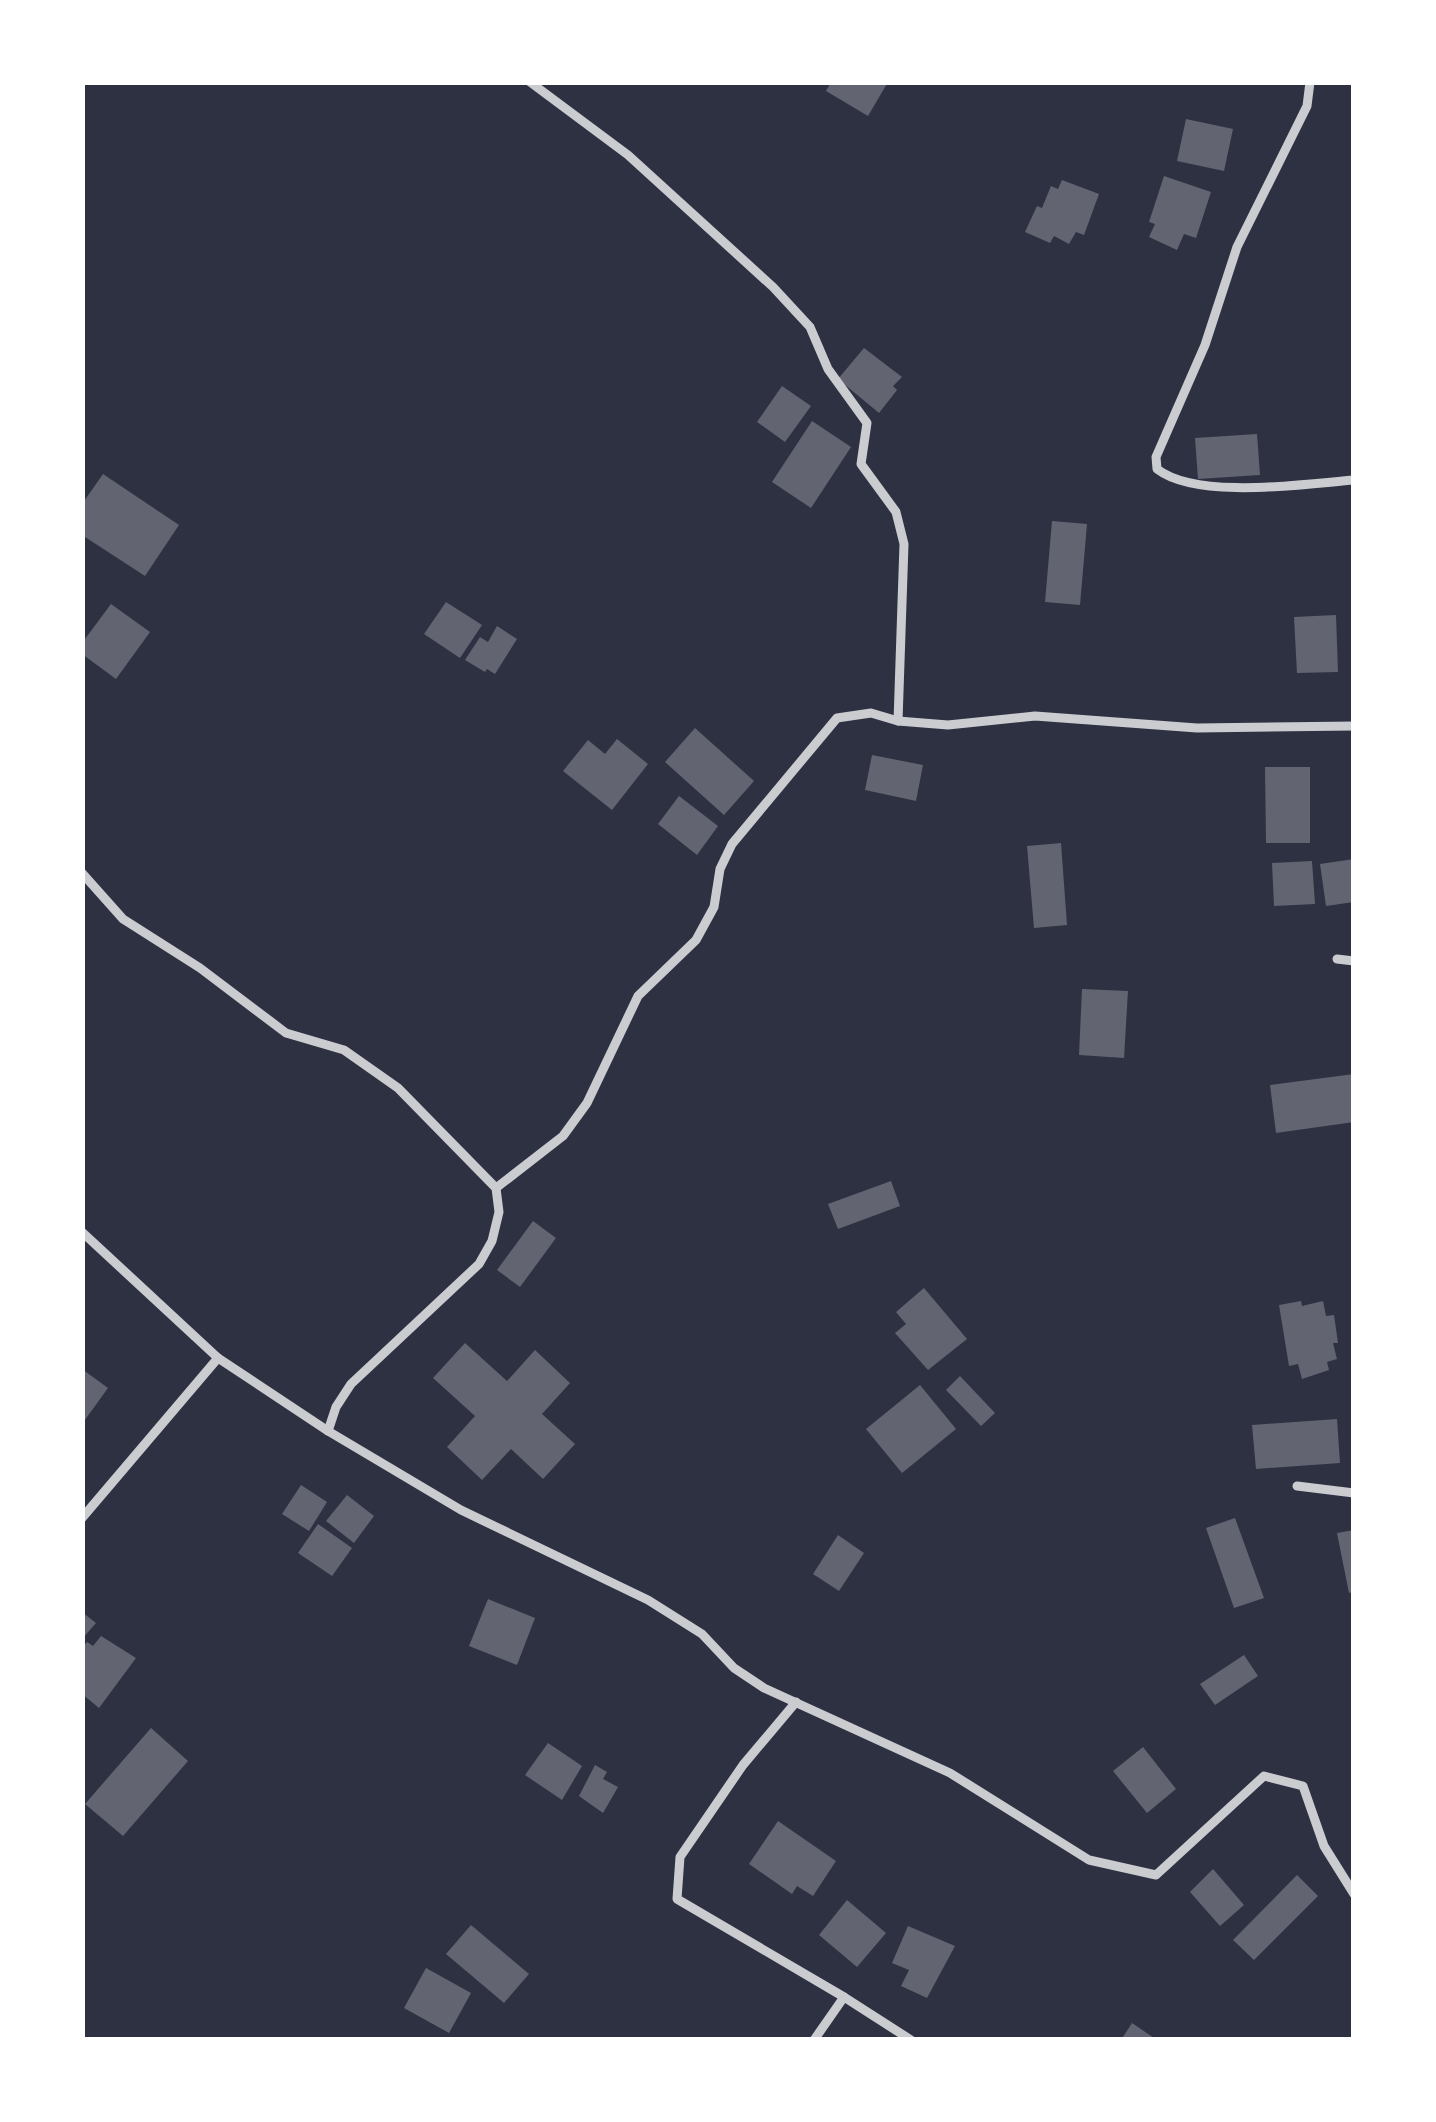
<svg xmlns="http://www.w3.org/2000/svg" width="1436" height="2122" font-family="'Source Sans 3',sans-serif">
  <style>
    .building { fill: #626471 }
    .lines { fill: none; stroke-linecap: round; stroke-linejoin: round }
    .minor { stroke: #caccd0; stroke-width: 9 }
  </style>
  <rect width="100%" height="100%" fill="#2d3142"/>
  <g class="building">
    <polygon points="831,82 888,82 868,116 826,91"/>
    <polygon points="1186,119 1233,129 1224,171 1177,161"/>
    <polygon points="1164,176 1211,192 1196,238 1184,234 1177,250 1149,237 1155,224 1149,222"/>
    <polygon points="1062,180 1099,194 1084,235 1076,232 1069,244 1054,236 1050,243 1025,232 1037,206 1042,208 1051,186 1058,189"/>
    <polygon points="864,348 902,377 893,386 897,390 879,413 838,379"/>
    <polygon points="782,386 811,406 785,442 757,422"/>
    <polygon points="812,421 851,447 811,508 772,482"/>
    <polygon points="1257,434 1260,475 1198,479 1195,438"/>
    <polygon points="103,474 179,525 145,576 82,535 82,504"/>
    <polygon points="1052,521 1087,524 1080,605 1045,602"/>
    <polygon points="446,602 482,625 460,658 424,634"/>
    <polygon points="111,604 150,632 116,679 82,654 82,643"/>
    <polygon points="1336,615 1338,672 1297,673 1294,617"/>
    <polygon points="497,626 517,639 495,674 487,669 485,672 465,660 480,637 488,642"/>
    <polygon points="695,728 754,781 724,815 665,762"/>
    <polygon points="617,739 648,764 612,810 563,771 588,740 605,754"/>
    <polygon points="872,755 923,765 916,801 865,790"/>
    <polygon points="1265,767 1310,767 1310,843 1266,843"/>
    <polygon points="679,796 718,826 697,855 658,824"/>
    <polygon points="1061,843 1067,925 1034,928 1027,846"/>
    <polygon points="1354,859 1354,902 1326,906 1320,864"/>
    <polygon points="1312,861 1315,904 1274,906 1272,863"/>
    <polygon points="1082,989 1128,991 1124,1058 1079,1055"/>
    <polygon points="1354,1074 1354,1122 1276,1133 1270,1085"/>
    <polygon points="891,1181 900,1206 838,1229 828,1204"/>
    <polygon points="533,1221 556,1238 520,1287 497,1270"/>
    <polygon points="924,1288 967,1339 928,1370 895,1333 906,1324 896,1312"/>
    <polygon points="1301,1301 1302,1306 1323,1301 1326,1316 1334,1315 1338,1343 1333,1343 1337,1359 1327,1362 1329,1370 1302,1379 1298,1364 1289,1366 1279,1305"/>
    <polygon points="465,1343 507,1381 535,1350 570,1383 542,1414 575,1444 543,1479 511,1449 482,1480 447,1447 475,1416 433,1378"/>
    <polygon points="82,1369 108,1388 82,1424"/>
    <polygon points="960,1376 995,1413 981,1426 946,1390"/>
    <polygon points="920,1385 956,1429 902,1473 866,1429"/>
    <polygon points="1337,1419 1340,1463 1256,1469 1252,1425"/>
    <polygon points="301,1485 327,1502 309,1531 282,1514"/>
    <polygon points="347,1495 374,1516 354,1543 326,1521"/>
    <polygon points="1235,1518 1264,1598 1234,1608 1206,1528"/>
    <polygon points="318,1524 352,1548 332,1576 298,1553"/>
    <polygon points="1354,1530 1354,1592 1349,1593 1337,1533"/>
    <polygon points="838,1535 864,1553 839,1591 813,1574"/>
    <polygon points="488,1599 535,1618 517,1665 469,1646"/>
    <polygon points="82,1612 96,1623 82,1639"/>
    <polygon points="101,1636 136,1658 99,1708 82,1694 82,1648 87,1642 93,1646"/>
    <polygon points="1244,1655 1258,1676 1215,1705 1200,1684"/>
    <polygon points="151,1728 188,1761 123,1836 85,1804"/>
    <polygon points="548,1743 582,1766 562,1800 525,1775"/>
    <polygon points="1143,1747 1176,1789 1147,1813 1113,1771"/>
    <polygon points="595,1765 607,1772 603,1779 618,1787 603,1813 579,1796"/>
    <polygon points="778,1821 836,1861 813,1896 797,1886 792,1894 749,1864"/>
    <polygon points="1213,1869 1244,1905 1220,1926 1190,1892"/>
    <polygon points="1297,1875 1318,1896 1254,1960 1233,1940"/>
    <polygon points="847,1900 886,1933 857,1967 819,1935"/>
    <polygon points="471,1925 529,1974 504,2003 446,1954"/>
    <polygon points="908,1926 955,1946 927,1998 901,1986 909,1970 892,1963"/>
    <polygon points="426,1968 471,1993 449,2033 404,2008"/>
    <polygon points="1132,2023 1157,2040 1121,2040"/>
  </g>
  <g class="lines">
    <g class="minor">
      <polyline points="530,82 628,155 773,287 810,327 828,369 867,423 861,464 896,512 904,544 898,721"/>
      <path d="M 1310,82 L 1307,106 L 1237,247 L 1205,345 L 1156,457 L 1157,469 C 1197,500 1304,484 1354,480"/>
      <polyline points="82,873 123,919 200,968 286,1033 344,1050 398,1088 496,1188 499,1212 492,1241 479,1264 351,1384 336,1407 328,1431"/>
      <polyline points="1337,959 1354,961"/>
      <polyline points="496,1188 563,1136 587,1103 638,996 696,940 714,907 720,869 732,844 837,718 871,713 898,721 948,725 1035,716 1197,728 1354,726"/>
      <polyline points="82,1232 218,1358 328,1431 461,1510 648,1600 702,1634 734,1668 764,1688 950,1773 1089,1860 1156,1875 1264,1776 1303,1786 1324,1846 1354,1894"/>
      <polyline points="1297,1486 1354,1493"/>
      <polyline points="82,1518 218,1358"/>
      <polyline points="796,1702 743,1765 680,1857 677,1899 844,1997 814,2040"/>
      <polyline points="844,1997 911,2040"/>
    </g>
  </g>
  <rect width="1436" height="2122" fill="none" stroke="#ffffff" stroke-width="170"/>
</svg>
